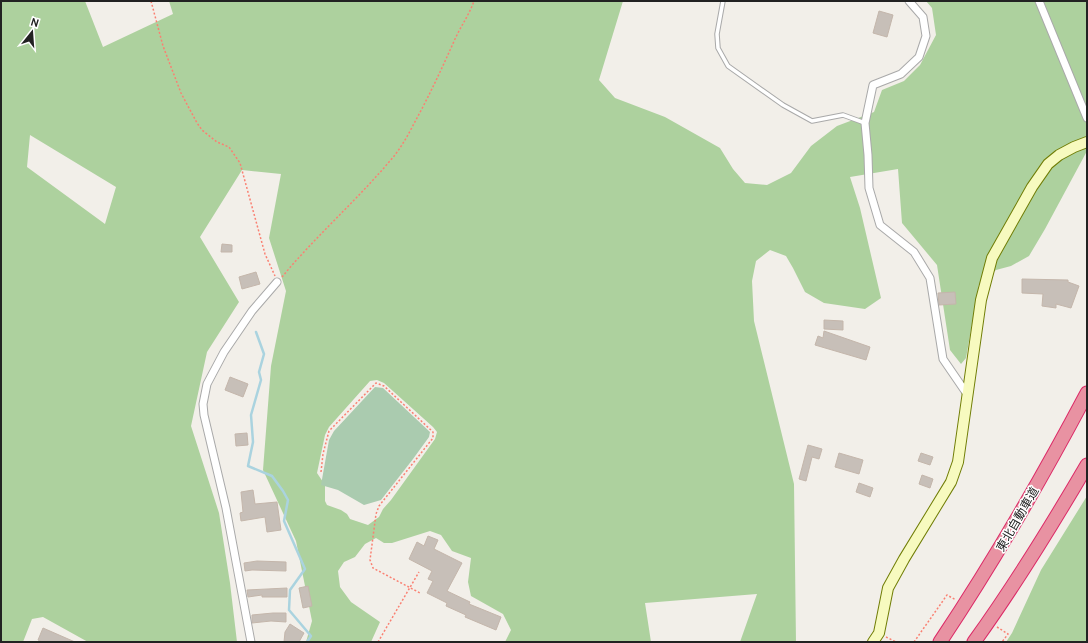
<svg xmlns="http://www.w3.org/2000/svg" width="1088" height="643" font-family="Cabin,'Noto Sans JP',sans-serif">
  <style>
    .forest { fill: #add19e; fill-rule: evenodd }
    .cemetery { fill: #aacbaf }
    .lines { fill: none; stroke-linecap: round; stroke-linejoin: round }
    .stream { stroke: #aad3df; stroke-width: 2.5 }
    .building { fill: #c7bfb8; stroke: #c4b6ab }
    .lane-casing { stroke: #a9a9a9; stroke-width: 5.5 }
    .street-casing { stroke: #a9a9a9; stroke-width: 9 }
    .secondary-casing { stroke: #707d05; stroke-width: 12 }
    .highway-casing { stroke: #dc2a67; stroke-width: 15 }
    .path { stroke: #fa8072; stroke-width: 1.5; stroke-dasharray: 2 2; stroke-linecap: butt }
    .lane { stroke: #fff; stroke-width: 3.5 }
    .street { stroke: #fff; stroke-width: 7 }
    .secondary { stroke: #f7fabf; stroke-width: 10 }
    .highway { stroke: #e892a2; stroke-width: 13 }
    .labels { text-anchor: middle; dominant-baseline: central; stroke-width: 3; stroke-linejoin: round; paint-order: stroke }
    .street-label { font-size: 12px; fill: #222; stroke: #fff }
  </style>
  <rect width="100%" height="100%" fill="#f2efe9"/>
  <g class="forest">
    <path d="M 1,1 L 85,1 L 103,47 L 173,14 L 169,1 L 623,1 L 599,80 L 615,98 L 665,117 L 720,148 L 733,169 L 745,183 L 767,185 L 791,173 L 811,146 L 837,126 L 874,112 L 882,90 L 904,81 L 920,65 L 936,35 L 932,8 L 926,1 L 1087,1 L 1087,151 L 1045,229 L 1029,256 L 1011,266 L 996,270 L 979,284 L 966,358 L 961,364 L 950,350 L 937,265 L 902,223 L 898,169 L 850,177 L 860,208 L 881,298 L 865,309 L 824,303 L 805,292 L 793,268 L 786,256 L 770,250 L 756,261 L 752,281 L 754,321 L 794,484 L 796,642 L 740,642 L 757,594 L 645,603 L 651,642 L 505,642 L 511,630 L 503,614 L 471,596 L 468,582 L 471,558 L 452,551 L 441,535 L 430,531 L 392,543 L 384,543 L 376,538 L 365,544 L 355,557 L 344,562 L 338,571 L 340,587 L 351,602 L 380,622 L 371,642 L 306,642 L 312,621 L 296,541 L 263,470 L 271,366 L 286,291 L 269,238 L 281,174 L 242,170 L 200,237 L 239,302 L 207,352 L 191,426 L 219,513 L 230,583 L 237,642 L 88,642 L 43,617 L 32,619 L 23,642 L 1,642 ZM 30,135 L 116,187 L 105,224 L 27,167 ZM 377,380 L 384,383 L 433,427 L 437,432 L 435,439 L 391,500 L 383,509 L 379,517 L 368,525 L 350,519 L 347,514 L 341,510 L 327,505 L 325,501 L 325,485 L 317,473 L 325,435 L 329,427 L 370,381 Z"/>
    <polygon points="1087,496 1087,642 1006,642 1012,633 1041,570"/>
  </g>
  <polygon class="cemetery" points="375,387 383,388 430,432 429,437 413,459 381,500 364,505 338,490 321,485 329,440 334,431"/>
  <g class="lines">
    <polyline class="stream" points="256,332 264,354 259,372 261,380 251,415 253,442 248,466 272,476 283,491 288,500 284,521 305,569 290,590 289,610 311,636 307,642"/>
  </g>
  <g class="building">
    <polygon points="879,11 893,15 887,37 873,33"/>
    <polygon points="222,244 232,245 232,252 221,252"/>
    <polygon points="256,272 260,284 242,289 239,277"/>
    <polygon points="1022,279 1068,280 1068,282 1079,286 1071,308 1056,304 1056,308 1042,306 1043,294 1022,293"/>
    <polygon points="955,292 956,304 939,305 938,293"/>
    <polygon points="824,320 843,321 843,330 824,329"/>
    <polygon points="824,331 870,347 866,360 815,345 818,336 823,338"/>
    <polygon points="230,377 248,384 243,397 225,390"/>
    <polygon points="247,433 248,445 236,446 235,434"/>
    <polygon points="808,445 822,449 819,459 812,457 806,481 799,479"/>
    <polygon points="839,453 863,460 859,474 835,467"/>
    <polygon points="921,453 933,457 930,465 918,461"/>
    <polygon points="922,475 933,479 930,488 919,484"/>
    <polygon points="859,483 873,488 870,497 856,492"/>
    <polygon points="253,490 255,504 277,502 281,530 267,532 265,517 241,521 240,513 243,512 241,492"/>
    <polygon points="428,536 438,540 434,549 462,563 447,591 470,602 469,604 501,617 496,630 465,617 466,615 446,606 447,603 427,593 433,581 428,579 432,571 409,559 417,542 424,546"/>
    <polygon points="257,561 286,562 286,571 252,570 245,571 244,563"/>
    <polygon points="308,586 312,606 303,608 299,588"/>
    <polygon points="287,588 287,597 262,597 262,595 248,597 247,590"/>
    <polygon points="273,613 286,613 286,622 271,621 252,623 252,615"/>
    <polygon points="290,624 304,633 299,642 284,642 285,632"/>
    <polygon points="43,628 75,642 42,642 38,640"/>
  </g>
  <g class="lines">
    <g class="lane-casing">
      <polyline id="lane" points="723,1 717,34 718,48 728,66 783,105 812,121 843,115 865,123"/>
    </g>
    <g class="street-casing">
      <g id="street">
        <polyline points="909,1 923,17 926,36 919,57 901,74 873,85 865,123 868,155 869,188 880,225 914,252 930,278 943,359 967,394"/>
        <polyline points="1039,1 1087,118"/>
        <polyline points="251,642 226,508 204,415 203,404 207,384 224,352 252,311 277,282"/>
      </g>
    </g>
    <g class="secondary-casing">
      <polyline id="secondary" points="873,642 879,633 888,588 904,559 951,482 958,462 981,300 992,258 1032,187 1048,164 1059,155 1074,147 1087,142"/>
    </g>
    <g class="highway-casing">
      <g id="highway">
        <path d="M 940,642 C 994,561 1042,478 1087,393"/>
        <path d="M 974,642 C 1015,585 1052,525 1087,465"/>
      </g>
    </g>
    <g class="path">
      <polyline points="151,1 163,46 181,93 197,123 202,130 217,142 229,147 240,163 265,254 275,276"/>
      <path d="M 282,277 C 315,237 355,202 389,162 C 401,149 409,133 417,118 C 431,92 443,66 455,39 C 461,26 469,15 474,1"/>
      <polyline points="321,472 323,454 329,431 376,383 384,386 433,432 433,438 379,506 376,514 370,560 373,568 420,593"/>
      <polyline points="997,627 1008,634 1002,642"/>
      <polyline points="886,637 896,642"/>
      <polyline points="378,642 419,572"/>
      <polyline points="914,642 947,595 956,600"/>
    </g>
    <use href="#lane" class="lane"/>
    <use href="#street" class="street"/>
    <use href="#secondary" class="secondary"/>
    <use href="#highway" class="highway"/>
  </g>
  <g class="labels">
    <g class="street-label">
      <text transform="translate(1017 519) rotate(-60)">東北自動車道</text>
    </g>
  </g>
  <rect width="1088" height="643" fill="none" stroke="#222222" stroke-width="4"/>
  <g transform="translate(32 32) rotate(17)" stroke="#ffffff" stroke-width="3" paint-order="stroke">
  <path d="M0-3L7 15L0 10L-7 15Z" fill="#222222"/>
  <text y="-6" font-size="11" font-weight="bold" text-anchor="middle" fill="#222222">N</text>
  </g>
</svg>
